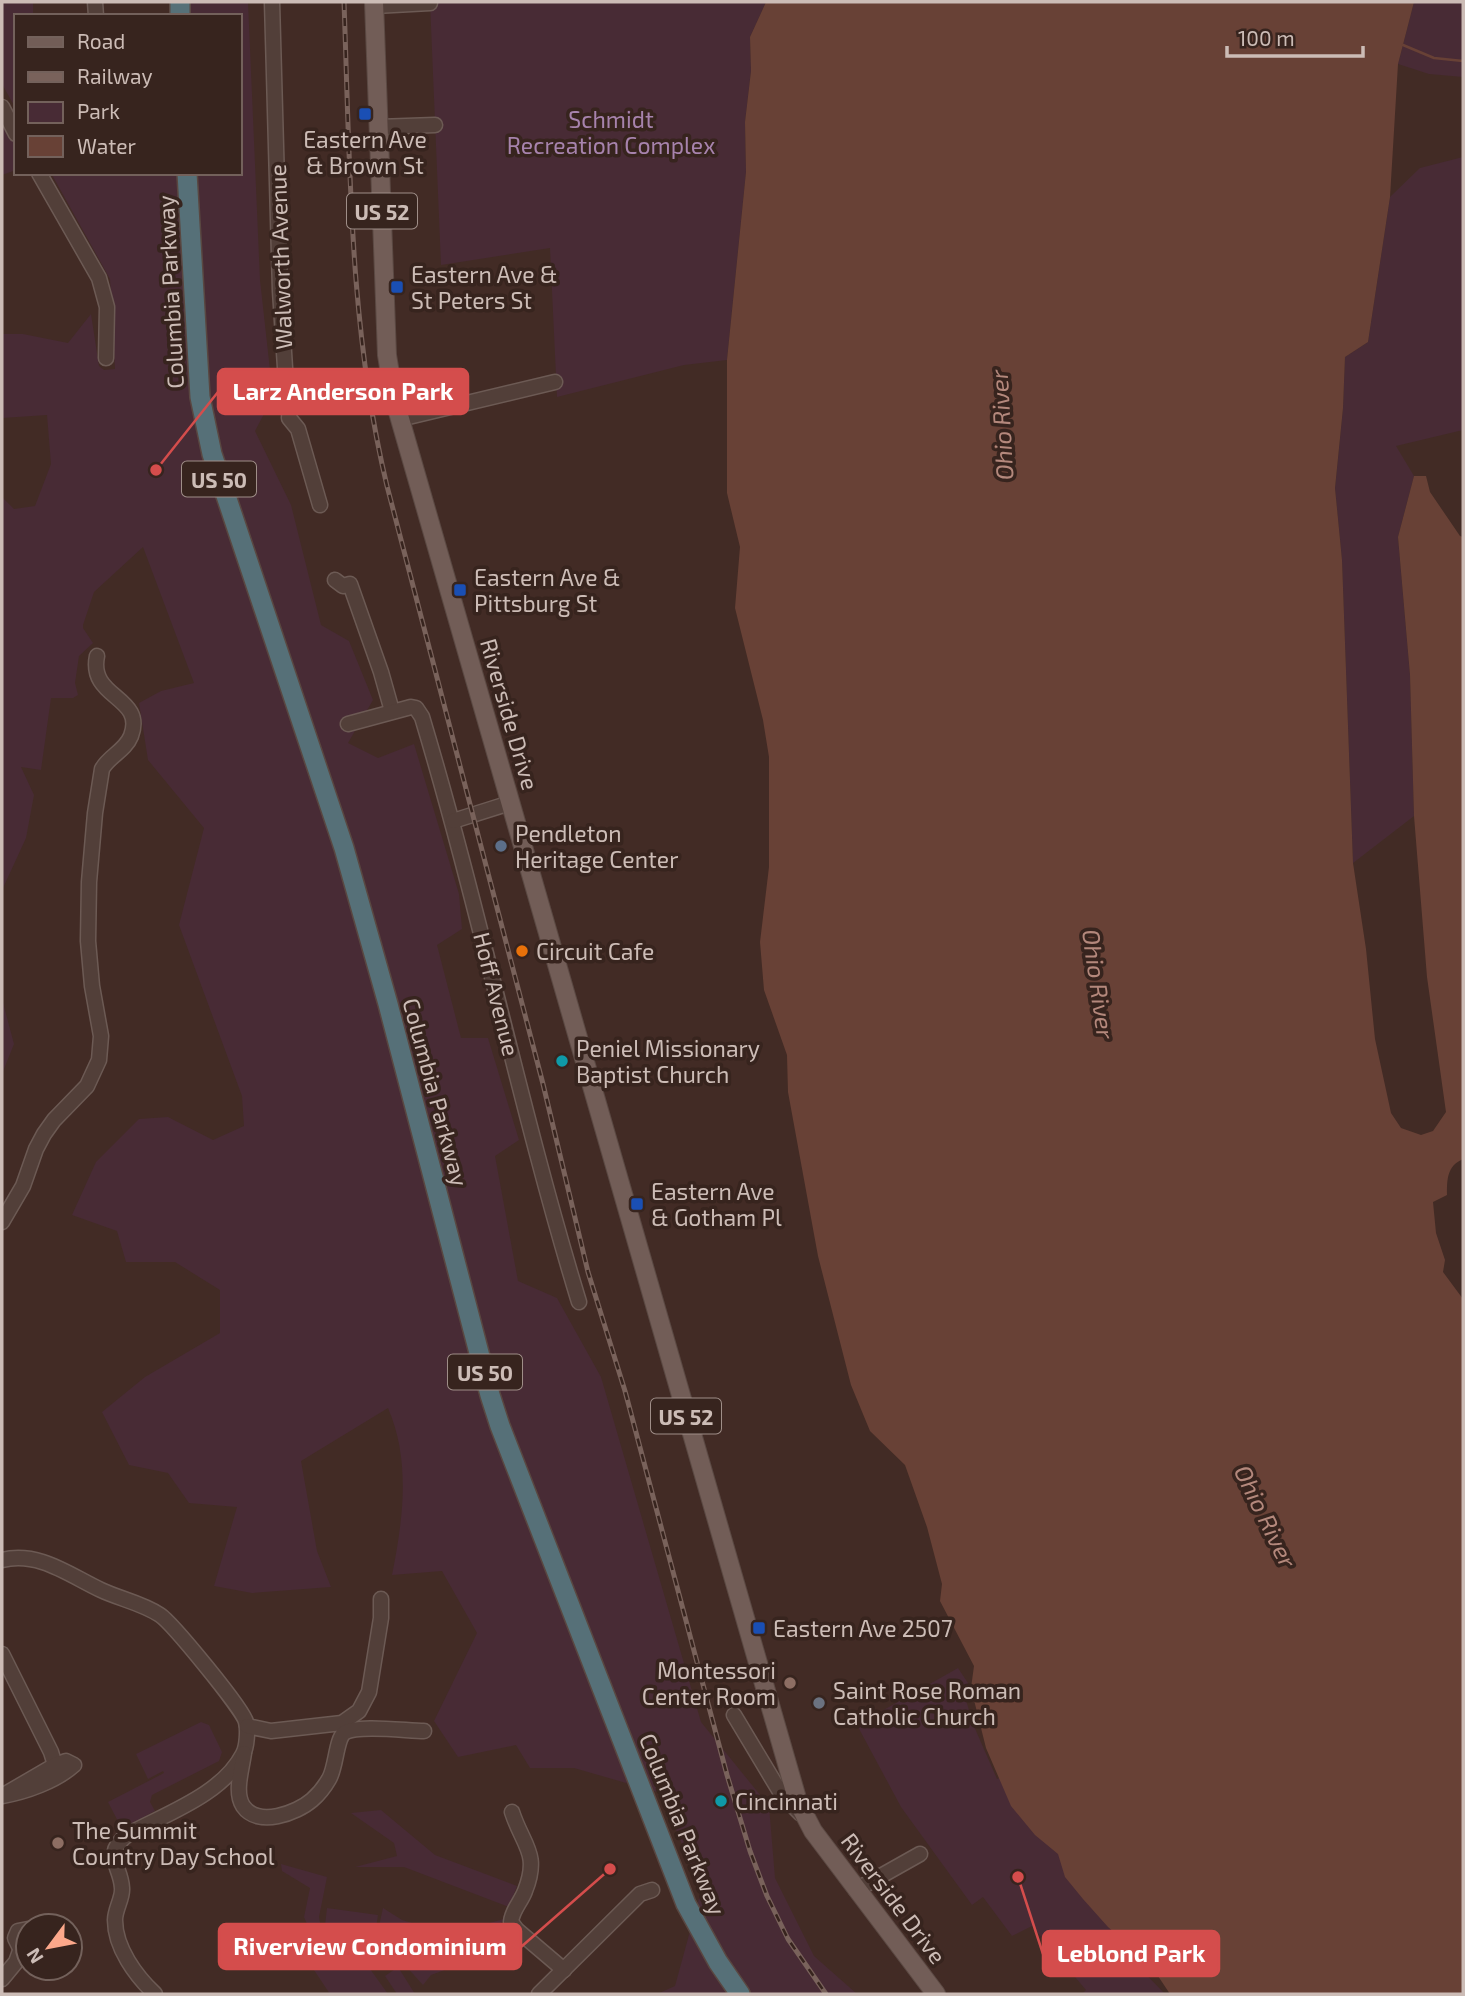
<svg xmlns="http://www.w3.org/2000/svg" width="1465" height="1996" font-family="'Exo 2',sans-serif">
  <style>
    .green { fill: #482b35 }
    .water { fill: #684136 }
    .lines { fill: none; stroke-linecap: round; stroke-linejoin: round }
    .stream { stroke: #684136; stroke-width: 2.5 }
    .minor-casing { stroke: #6c5a54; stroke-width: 17 }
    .major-casing { stroke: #5b4943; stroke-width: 20 }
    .highway-casing { stroke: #594741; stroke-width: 22 }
    .minor { stroke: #523f39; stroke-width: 14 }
    .major { stroke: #725d57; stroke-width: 18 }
    .highway { stroke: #567078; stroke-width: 19 }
    .rail-casing { stroke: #79625b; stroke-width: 5 }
    .rail { stroke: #37241e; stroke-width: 2.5; stroke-dasharray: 8; stroke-linecap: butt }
    .transit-dot { fill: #1a4fb4; stroke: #37241e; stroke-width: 2.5 }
    .service-dot { fill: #5c6f8a; stroke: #37241e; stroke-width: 2.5 }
    .food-dot { fill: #e8710a; stroke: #37241e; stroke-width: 2.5 }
    .culture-dot { fill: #0f9aa8; stroke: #37241e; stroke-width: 2.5 }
    .education-dot { fill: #8d6e63; stroke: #37241e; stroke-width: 2.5 }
    .worship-dot { fill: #6b7280; stroke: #37241e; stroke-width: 2.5 }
    .labels { text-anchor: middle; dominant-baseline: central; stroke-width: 7; stroke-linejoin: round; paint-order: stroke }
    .shield { fill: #37241e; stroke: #9f8e88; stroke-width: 2 }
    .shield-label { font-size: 21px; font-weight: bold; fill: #ccbcb6 }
    .park-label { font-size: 23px; fill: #a783ad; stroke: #37241e }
    .poi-label { font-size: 23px; fill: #ccbcb6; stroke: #37241e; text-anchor: start }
    .street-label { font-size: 23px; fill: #ccbcb6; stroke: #37241e }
    .water-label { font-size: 24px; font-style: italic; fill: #b4887c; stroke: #37241e }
    .leader { fill: none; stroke: #d44d4c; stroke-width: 2.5 }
    .callout-dot { fill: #d44d4c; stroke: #37241e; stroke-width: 2.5 }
    .callout { fill: #d44d4c; stroke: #d44d4c; stroke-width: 2.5 }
    .callout-label { font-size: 24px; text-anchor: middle; font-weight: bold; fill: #fff }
  </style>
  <rect width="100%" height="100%" fill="#422b25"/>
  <g class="green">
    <polygon points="2,2 56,2 33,3 33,16 16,16 16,109 2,84"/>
    <path d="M 178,2 L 248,2 L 260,280 L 273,397 L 255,431 L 291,505 L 321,625 L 349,641 L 373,700 L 348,743 L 378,758 L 414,744 L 459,894 L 462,929 L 437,945 L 461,1038 L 488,1038 L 519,1140 L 495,1156 L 518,1281 L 557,1298 L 601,1377 L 701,1722 L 769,1806 L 775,1878 L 814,1956 L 857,1994 L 657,1994 L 675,1986 L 701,1891 L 661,1793 L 574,1768 L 530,1768 L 516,1745 L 458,1757 L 434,1721 L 477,1633 L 442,1571 L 392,1575 C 403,1520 411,1461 388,1408 L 301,1461 L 317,1551 L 331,1587 L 252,1593 L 214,1586 L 237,1507 L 189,1503 L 168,1473 L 129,1465 L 102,1412 L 145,1377 L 220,1333 L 220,1290 L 175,1262 L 126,1262 L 117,1231 L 72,1215 L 96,1162 L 139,1119 L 168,1117 L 213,1140 L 244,1126 L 242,1096 L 179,925 L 204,828 L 148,760 L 139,703 L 161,691 L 194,683 L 143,547 L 94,592 L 83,625 L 83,628 L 93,643 L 79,656 L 75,683 L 78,695 L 73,698 L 51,698 L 41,770 L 21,767 L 34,795 L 26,838 L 3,888 L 2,910 L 2,497 L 14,509 L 35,506 L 51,464 L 47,415 L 2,418 L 2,334 L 23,334 L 68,343 L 91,314 L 99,366 L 104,370 L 115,369 L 110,279 L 51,173 L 240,173 L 240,16 L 173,16 Z"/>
    <polygon points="430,2 766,2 750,37 751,71 745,122 746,172 727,360 684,365 557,397 550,248 441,265"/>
    <polygon points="1414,2 1463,2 1463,77 1429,74 1398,64"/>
    <polygon points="2,107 16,134 16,170 2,175"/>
    <polygon points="1463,157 1463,430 1396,446 1414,476 1398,537 1410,675 1414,816 1353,863 1342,560 1335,488 1343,408 1345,357 1368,342 1390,197 1420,168"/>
    <polygon points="2,999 14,1044 2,1074"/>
    <polygon points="958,1668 968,1683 966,1700 973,1724 997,1779 1022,1765 1132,1960 1165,1994 1082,1994 1086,1990 1032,1926 1012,1936 983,1897 972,1905 901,1807 857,1725"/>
    <polygon points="201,1722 209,1725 222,1752 219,1761 152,1795 150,1802 155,1811 122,1829 108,1802 164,1773 163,1771 148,1779 136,1754"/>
    <polygon points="381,1810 435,1855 517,1886 509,1907 404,1867 355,1867 397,1856 394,1843 351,1813"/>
    <polygon points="281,1864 327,1877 319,1917 323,1939 374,1948 383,1908 402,1920 449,1934 504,1919 472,1960 431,1975 423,1985 396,1955 370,1969 388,1994 330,1994 308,1961 312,1936 304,1917 310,1888 282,1871"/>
    <polygon points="327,1908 378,1915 374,1942 324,1934"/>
    <polygon points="398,1967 415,1994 397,1994 385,1976"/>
  </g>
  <path class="water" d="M 766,2 L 1414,2 L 1398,64 L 1390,197 L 1368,342 L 1345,357 L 1343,408 L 1335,488 L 1342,560 L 1353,863 L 1366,949 L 1375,1039 L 1391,1113 L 1401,1128 L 1421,1135 L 1433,1131 L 1446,1112 L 1427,977 L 1414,816 L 1410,675 L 1398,537 L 1414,476 L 1426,476 L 1430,492 L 1460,536 L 1463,537 L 1463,1159 C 1447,1166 1447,1179 1447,1195 L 1433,1202 L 1436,1233 L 1445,1260 L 1443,1272 L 1463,1299 L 1463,1994 L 1170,1994 L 1150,1964 L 1108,1927 L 1083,1899 L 1065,1877 L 1058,1854 L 1035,1835 L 1011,1806 L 986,1748 L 971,1688 L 974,1666 L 940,1601 L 942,1584 L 927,1527 L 905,1465 L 870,1431 L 851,1385 L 818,1256 L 788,1092 L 787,1055 L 764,990 L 760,942 L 769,867 L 769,757 L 763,720 L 735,608 L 740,547 L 727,493 L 727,360 L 746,172 L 745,122 L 751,71 L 750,37 Z"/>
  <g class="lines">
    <polyline class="stream" points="1403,45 1434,58 1463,61"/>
    <g class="minor-casing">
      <g id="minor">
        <polyline points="95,2 96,16"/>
        <polyline points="272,2 280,291 286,383 290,405 289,418 298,429 320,505"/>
        <polyline points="375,6 430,3"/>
        <polyline points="2,107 16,134"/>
        <polyline points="378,127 435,125"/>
        <polyline points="39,173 99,278 107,307 106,358"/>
        <polyline points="400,419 555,382"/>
        <polyline points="335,580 343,586 350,584 381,672 392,711"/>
        <path d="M 348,724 L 411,707 L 416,708 L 422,717 C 480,910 520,1109 579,1302"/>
        <polyline points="453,821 510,803"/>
        <path d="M 2,1222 L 23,1186 L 36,1149 L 44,1134 L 54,1120 L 87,1086 L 99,1060 L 101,1036 L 92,986 L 88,941 L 89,882 L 95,813 L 102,769 C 109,756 125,751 131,736 C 146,696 88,699 97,656"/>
        <path d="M 2,1560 C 39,1551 69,1575 101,1590 C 120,1599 142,1603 160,1615 C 172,1623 243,1709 246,1722 C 248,1730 247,1747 243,1754 C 222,1795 165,1814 127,1835 C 102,1855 121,1866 122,1888 C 123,1898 115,1909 115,1920 C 115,1948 136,1976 155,1994"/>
        <polyline points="2,1654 51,1752 55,1765"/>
        <polyline points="734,1715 782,1795 801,1814"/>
        <polyline points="247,1726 271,1731 342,1723 359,1711 369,1692 381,1618 381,1599"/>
        <path d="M 244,1753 C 242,1769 234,1792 243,1806 C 258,1828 297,1813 312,1800 C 319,1794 325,1786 329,1779 C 336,1768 336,1740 344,1733 C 357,1724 407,1731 424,1731"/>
        <path d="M 2,1796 L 55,1765 L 66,1761 L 74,1765 C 56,1781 26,1792 2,1796"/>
        <path d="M 512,1812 C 523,1846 540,1853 525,1891 C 521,1902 512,1910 511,1922 L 517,1930 L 564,1970"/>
        <polyline points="856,1890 920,1854"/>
        <polyline points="28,1929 18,1931 15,1938 19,1946 28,1948"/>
        <polyline points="2,1979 16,1962 21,1948"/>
        <polyline points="539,1994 640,1894 652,1890"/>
      </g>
    </g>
    <g class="major-casing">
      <polyline id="major" points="374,2 387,355 394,398 400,419 798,1802 813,1831 936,1994"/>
    </g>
    <g class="highway-casing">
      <g id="highway">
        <polyline points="180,2 180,16"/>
        <polyline points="187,173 200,397 212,454 344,848 388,1004 490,1395 500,1426 686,1904 718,1962 740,1994"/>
      </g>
    </g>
    <use href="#minor" class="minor"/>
    <use href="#major" class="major"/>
    <use href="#highway" class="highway"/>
    <g class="rail-casing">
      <path id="rail" d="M 344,2 C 350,164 349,328 387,486 L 543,1084 L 588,1272 L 625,1391 L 727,1775 L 750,1851 L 767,1896 L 788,1939 L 826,1994"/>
    </g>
    <use href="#rail" class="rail"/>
  </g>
  <g class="transit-dot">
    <rect x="358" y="107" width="14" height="14" rx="3.5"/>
    <rect x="390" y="280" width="14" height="14" rx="3.5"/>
    <rect x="453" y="583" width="14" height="14" rx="3.5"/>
    <rect x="630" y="1197" width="14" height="14" rx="3.5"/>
    <rect x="752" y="1621" width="14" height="14" rx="3.5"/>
  </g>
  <circle class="service-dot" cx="501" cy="846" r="7"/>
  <circle class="food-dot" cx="522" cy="951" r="7"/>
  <g class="culture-dot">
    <circle cx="562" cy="1061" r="7"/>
    <circle cx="721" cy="1801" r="7"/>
  </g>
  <g class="education-dot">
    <circle cx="790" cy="1683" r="7"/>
    <circle cx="58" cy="1843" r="7"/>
  </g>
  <circle class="worship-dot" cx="819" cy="1703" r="7"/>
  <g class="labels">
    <g class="shield">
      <rect x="347" y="193.5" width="70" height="35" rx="5"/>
      <rect x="182" y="461.5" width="74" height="35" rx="5"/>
      <rect x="448" y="1354.5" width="74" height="35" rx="5"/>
      <rect x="651" y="1398.5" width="70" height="35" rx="5"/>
    </g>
    <g class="shield-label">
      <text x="382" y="211">US 52</text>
      <text x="219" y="479">US 50</text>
      <text x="485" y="1372">US 50</text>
      <text x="686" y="1416">US 52</text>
    </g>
    <g class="park-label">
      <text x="611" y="119">Schmidt<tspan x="611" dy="26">Recreation Complex</tspan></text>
    </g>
    <g class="poi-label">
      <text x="365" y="139" text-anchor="middle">Eastern Ave<tspan x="365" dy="26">&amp; Brown St</tspan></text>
      <text x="411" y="274">Eastern Ave &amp;<tspan x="411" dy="26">St Peters St</tspan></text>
      <text x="474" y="577">Eastern Ave &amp;<tspan x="474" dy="26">Pittsburg St</tspan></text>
      <text x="515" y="833">Pendleton<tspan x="515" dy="26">Heritage Center</tspan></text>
      <text x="536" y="951">Circuit Cafe</text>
      <text x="576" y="1048">Peniel Missionary<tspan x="576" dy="26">Baptist Church</tspan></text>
      <text x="651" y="1191">Eastern Ave<tspan x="651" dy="26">&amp; Gotham Pl</tspan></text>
      <text x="773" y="1628">Eastern Ave 2507</text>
      <text x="776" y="1670" text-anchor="end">Montessori<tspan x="776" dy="26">Center Room</tspan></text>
      <text x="833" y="1690">Saint Rose Roman<tspan x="833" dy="26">Catholic Church</tspan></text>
      <text x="735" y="1801">Cincinnati</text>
      <text x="72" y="1830">The Summit<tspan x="72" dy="26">Country Day School</tspan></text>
    </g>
    <g class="street-label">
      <text transform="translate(280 257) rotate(-92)">Walworth Avenue</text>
      <text transform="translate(170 292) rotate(-93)">Columbia Parkway</text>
      <text transform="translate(510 714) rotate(74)">Riverside Drive</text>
      <text transform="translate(497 994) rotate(76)">Hoff Avenue</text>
      <text transform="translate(436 1092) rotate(75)">Columbia Parkway</text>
      <text transform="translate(683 1824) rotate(68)">Columbia Parkway</text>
      <text transform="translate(894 1898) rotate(53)">Riverside Drive</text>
    </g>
    <g class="water-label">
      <text transform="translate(1001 425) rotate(-93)">Ohio River</text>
      <text transform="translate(1099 984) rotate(82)">Ohio River</text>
      <text transform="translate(1266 1516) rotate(64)">Ohio River</text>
    </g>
  </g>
  <path class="leader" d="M156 470L218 392M610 1869L521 1947M1018 1877L1043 1954"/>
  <g class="callout-dot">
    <circle cx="156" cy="470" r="7"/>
    <circle cx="610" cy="1869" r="7"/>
    <circle cx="1018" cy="1877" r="7"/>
  </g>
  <g class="callout">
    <rect x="218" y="369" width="250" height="45" rx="7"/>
    <rect x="219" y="1924" width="302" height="45" rx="7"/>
    <rect x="1043" y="1931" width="176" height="45" rx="7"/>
  </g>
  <g class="callout-label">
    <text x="343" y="400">Larz Anderson Park</text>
    <text x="370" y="1955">Riverview Condominium</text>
    <text x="1131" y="1962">Leblond Park</text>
  </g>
  <rect width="1465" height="1996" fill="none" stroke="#ccbcb6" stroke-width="7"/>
  <rect x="14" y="14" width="228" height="161" fill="#37241e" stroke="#73615b" stroke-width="2"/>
  <rect x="28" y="37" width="35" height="10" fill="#725d57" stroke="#73615b" stroke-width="2"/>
  <text x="77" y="49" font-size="21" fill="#ccbcb6">Road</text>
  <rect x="28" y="72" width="35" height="10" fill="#79625b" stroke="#73615b" stroke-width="2"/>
  <text x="77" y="84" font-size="21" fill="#ccbcb6">Railway</text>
  <rect x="28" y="102" width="35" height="21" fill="#482b35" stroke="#73615b" stroke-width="2"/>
  <text x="77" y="119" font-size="21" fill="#ccbcb6">Park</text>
  <rect x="28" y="136" width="35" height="21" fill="#684136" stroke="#73615b" stroke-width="2"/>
  <text x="77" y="154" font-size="21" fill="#ccbcb6">Water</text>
  <g transform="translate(49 1947) rotate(238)"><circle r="33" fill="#37241e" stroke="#73615b" stroke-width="2"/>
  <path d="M0-5L12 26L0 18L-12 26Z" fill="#fca88b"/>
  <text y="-10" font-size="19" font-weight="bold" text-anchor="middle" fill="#ccbcb6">N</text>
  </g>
  <path d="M1227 46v10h136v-10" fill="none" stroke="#ccbcb6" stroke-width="3.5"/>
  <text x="1238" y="46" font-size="21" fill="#ccbcb6" stroke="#37241e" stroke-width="5" paint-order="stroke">100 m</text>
</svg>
